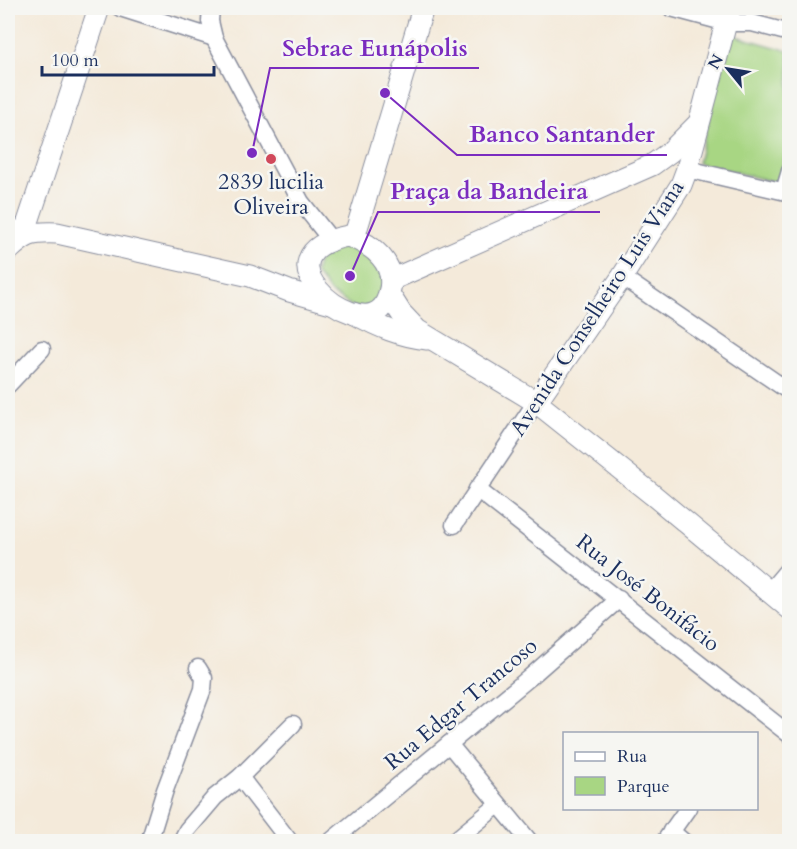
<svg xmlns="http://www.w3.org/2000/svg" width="797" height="849" font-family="Cardo,serif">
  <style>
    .green { fill: #a8d683; stroke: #628270; stroke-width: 1.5 }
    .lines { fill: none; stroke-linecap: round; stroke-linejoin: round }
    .minor-casing { stroke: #888c9c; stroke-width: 19 }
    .major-casing { stroke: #888c9c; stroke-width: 23 }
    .minor { stroke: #fff; stroke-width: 16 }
    .major { stroke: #fff; stroke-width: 21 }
    .poi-dot { fill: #d1495b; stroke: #f6f6f2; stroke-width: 2 }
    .labels { text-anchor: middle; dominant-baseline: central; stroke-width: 5; stroke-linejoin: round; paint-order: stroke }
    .poi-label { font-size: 22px; fill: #1b2f5e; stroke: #f6f6f2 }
    .street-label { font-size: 22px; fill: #1b2f5e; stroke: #f6f6f2 }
    .leader { fill: none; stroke: #7b2cbf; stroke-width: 2 }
    .callout-dot { fill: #7b2cbf; stroke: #f6f6f2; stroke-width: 2 }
    .callout-label { font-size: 24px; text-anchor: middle; font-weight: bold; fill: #7b2cbf; stroke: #f6f6f2; stroke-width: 5; stroke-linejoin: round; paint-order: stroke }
  </style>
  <rect width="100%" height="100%" fill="#f6f6f2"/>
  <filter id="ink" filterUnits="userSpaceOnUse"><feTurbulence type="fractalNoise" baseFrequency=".0167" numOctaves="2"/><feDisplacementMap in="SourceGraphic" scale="12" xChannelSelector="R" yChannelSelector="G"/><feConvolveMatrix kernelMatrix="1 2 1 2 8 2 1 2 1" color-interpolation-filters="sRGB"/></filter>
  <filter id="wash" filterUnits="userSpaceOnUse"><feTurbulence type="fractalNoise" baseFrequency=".008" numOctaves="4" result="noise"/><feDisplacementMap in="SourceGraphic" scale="24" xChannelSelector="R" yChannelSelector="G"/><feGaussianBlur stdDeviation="1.35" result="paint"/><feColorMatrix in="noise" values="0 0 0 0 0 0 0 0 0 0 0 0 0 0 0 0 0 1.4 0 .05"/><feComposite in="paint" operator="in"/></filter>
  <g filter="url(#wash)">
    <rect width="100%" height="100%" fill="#f4eada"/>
    <g class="green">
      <polygon points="729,34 789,51 789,140 779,183 698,163"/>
      <polygon points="346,244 373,254 385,279 379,296 371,307 355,308 331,293 315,273 322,251"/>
    </g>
  </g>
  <g filter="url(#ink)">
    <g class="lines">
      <g class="minor-casing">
        <g id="minor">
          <polyline points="120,8 214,38"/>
          <polyline points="211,8 210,21 214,38 301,202 331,240"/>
          <polyline points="671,8 727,23 752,23 790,33"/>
          <polyline points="687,169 790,193"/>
          <polyline points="784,191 790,171"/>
          <polyline points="8,223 23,237"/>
          <polyline points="622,277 790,392"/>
          <polyline points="8,385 42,349"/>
          <polyline points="477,489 790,735"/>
          <polyline points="454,525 536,402"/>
          <polyline points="769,592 790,567"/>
          <polyline points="449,744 530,842"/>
          <polyline points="240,777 290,842"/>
          <polyline points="671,831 684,842"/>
          <polyline points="149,842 165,790 203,689 204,678 198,668"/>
          <polyline points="181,842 187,830 215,797 240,777 293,724"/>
          <polyline points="330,842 529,678 619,599"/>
          <polyline points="453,842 498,805"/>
          <polyline points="664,842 688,808"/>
        </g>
      </g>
      <g class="major-casing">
        <g id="major">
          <path d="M 348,236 C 372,244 398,264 389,293 C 388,298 385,305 381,309 C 353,338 253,254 348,236 Z"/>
          <polyline points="23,237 99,8"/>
          <polyline points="354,238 423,8"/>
          <path d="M 8,251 C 26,234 31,232 57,233 L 250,276 L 289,291 L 331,303"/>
          <polyline points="391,280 652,165 670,152 698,124"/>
          <polyline points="389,294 401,313 417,330 536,402 653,495 790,609"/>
          <path d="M 355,314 C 379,327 400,336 427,339"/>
          <polyline points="536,402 622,277 681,185 687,169 730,8"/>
        </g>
      </g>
      <use href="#minor" class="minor"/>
      <use href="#major" class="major"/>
    </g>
  </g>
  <circle class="poi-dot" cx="271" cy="159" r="6"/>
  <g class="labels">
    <g class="poi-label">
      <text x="271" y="182">2839 lucilia<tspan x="271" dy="25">Oliveira</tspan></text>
    </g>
    <g class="street-label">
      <text transform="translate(597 308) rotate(-57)">Avenida Conselheiro Luis Viana</text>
      <text transform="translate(648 593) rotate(38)">Rua José Bonifácio</text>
      <text transform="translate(461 704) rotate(-40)">Rua Edgar Trancoso</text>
    </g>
  </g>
  <path class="leader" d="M252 153L270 68H479M385 93L457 155H667M350 276L378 212H600"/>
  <g class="callout-dot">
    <circle cx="252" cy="153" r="6"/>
    <circle cx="385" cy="93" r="6"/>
    <circle cx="350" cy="276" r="6"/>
  </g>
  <g class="callout-label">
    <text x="375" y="56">Sebrae Eunápolis</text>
    <text x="562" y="142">Banco Santander</text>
    <text x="489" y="199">Praça da Bandeira</text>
  </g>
  <rect width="797" height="849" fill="none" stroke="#f6f6f2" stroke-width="30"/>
  <rect x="563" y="732" width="195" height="78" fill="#f6f6f2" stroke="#9ea6b7" stroke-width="1.5"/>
  <rect x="575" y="752" width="30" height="9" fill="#ffffff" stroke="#9ea6b7" stroke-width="1.5"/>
  <text x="617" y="762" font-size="18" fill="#1b2f5e">Rua</text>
  <rect x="575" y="777" width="30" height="18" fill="#a8d683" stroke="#9ea6b7" stroke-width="1.5"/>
  <text x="617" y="792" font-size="18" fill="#1b2f5e">Parque</text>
  <g transform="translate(728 69) rotate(300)" stroke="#f6f6f2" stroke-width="4.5" paint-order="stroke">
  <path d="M0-4.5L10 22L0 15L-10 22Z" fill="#1b2f5e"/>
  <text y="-9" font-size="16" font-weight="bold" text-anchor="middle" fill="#1b2f5e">N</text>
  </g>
  <path d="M42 66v9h172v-9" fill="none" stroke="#1b2f5e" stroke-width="3"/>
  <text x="51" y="66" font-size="18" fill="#1b2f5e" stroke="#f6f6f2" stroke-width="4.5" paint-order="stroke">100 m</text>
</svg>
